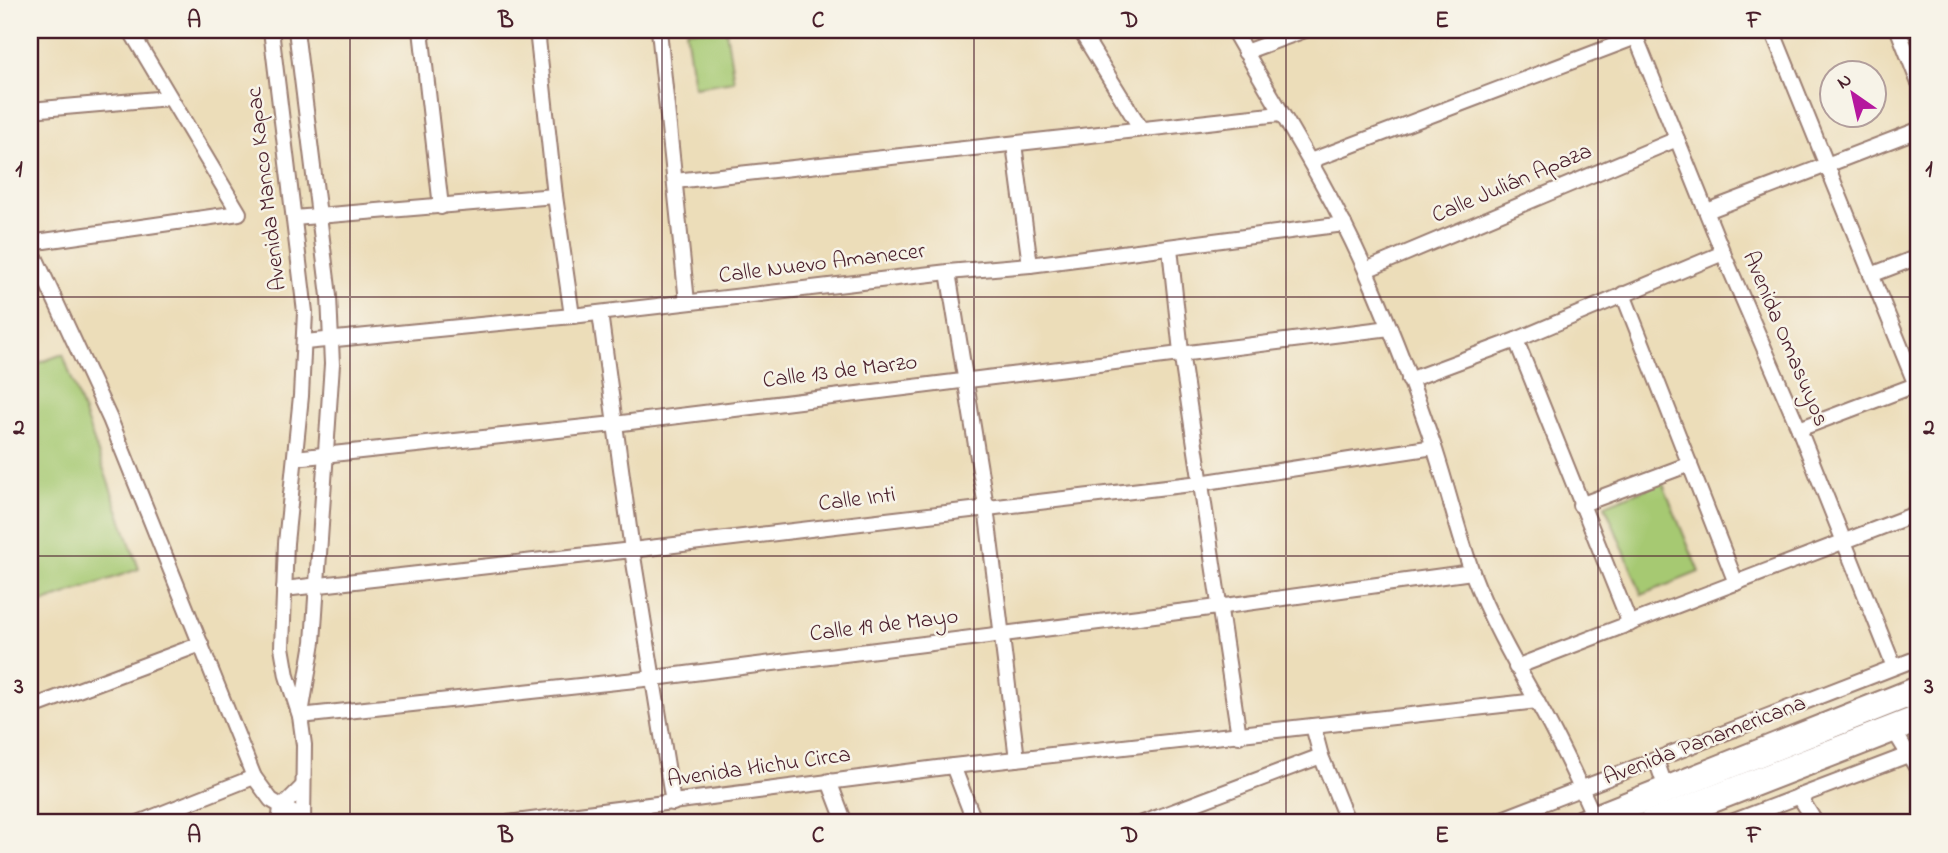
<svg xmlns="http://www.w3.org/2000/svg" width="1948" height="853" font-family="'Indie Flower',sans-serif">
  <style>
    .green { fill: #a6c972; stroke: #78744e; stroke-width: 2 }
    .lines { fill: none; stroke-linecap: round; stroke-linejoin: round }
    .street-casing { stroke: #9b7e72; stroke-width: 18 }
    .highway-casing { stroke: #9b7e72; stroke-width: 30 }
    .street { stroke: #fff; stroke-width: 14 }
    .highway { stroke: #fff; stroke-width: 26 }
    .grid { fill: none; stroke: #4a1f2b; stroke-width: 2; stroke-opacity: 0.55 }
    .labels { text-anchor: middle; dominant-baseline: central; stroke-width: 5; stroke-linejoin: round; paint-order: stroke }
    .street-label { font-size: 23px; fill: #4a1f2b; stroke: #f7f3e8 }
    .neatline { fill: none; stroke: #4a1f2b; stroke-width: 2.5 }
    .grid-label { font-size: 23px; text-anchor: middle; font-weight: bold; fill: #4a1f2b }
  </style>
  <rect width="100%" height="100%" fill="#f7f3e8"/>
  <filter id="ink" filterUnits="userSpaceOnUse"><feTurbulence type="fractalNoise" baseFrequency=".0143" numOctaves="2"/><feDisplacementMap in="SourceGraphic" scale="14" xChannelSelector="R" yChannelSelector="G"/><feConvolveMatrix kernelMatrix="1 2 1 2 8 2 1 2 1" color-interpolation-filters="sRGB"/></filter>
  <filter id="wash" filterUnits="userSpaceOnUse"><feTurbulence type="fractalNoise" baseFrequency=".00686" numOctaves="4" result="noise"/><feDisplacementMap in="SourceGraphic" scale="28" xChannelSelector="R" yChannelSelector="G"/><feGaussianBlur stdDeviation="1.57" result="paint"/><feColorMatrix in="noise" values="0 0 0 0 0 0 0 0 0 0 0 0 0 0 0 0 0 1.4 0 .05"/><feComposite in="paint" operator="in"/></filter>
  <g filter="url(#wash)">
    <rect width="100%" height="100%" fill="#ecddb9"/>
    <g class="green">
      <polygon points="686,30 726,30 734,81 694,87"/>
      <polygon points="63,354 139,569 30,607 30,366"/>
      <polygon points="1662,482 1699,572 1642,595 1605,505"/>
    </g>
  </g>
  <g filter="url(#ink)">
    <g class="lines">
      <g class="street-casing">
        <g id="street">
          <polyline points="271,30 305,312 301,396 286,543 282,647 287,676 300,716 304,745 303,823"/>
          <polyline points="296,30 329,296 332,364 313,642 301,714"/>
          <polyline points="421,30 441,207"/>
          <polyline points="537,30 555,196 572,316"/>
          <polyline points="659,30 687,302"/>
          <polyline points="1080,30 1141,129"/>
          <path d="M 1233,30 C 1278,109 1329,187 1366,271 C 1391,329 1415,389 1435,450 C 1448,490 1458,532 1472,572 C 1489,617 1512,658 1536,700 C 1558,738 1577,779 1595,819"/>
          <polyline points="1633,30 1723,253 1799,429 1894,667"/>
          <polyline points="1772,30 1916,385"/>
          <polyline points="1898,30 1918,81"/>
          <polyline points="1245,52 1305,30"/>
          <polyline points="30,110 169,98"/>
          <polyline points="1014,144 1030,265"/>
          <polyline points="1310,161 1636,37"/>
          <polyline points="675,181 1280,114"/>
          <polyline points="1707,211 1918,130"/>
          <polyline points="294,218 555,196"/>
          <polyline points="30,243 239,213 130,30"/>
          <polyline points="30,246 110,419 254,777 271,800 302,818"/>
          <polyline points="1170,248 1181,352 1239,736"/>
          <polyline points="1366,270 1677,139"/>
          <polyline points="948,272 986,507 1017,759"/>
          <polyline points="1871,275 1918,257"/>
          <polyline points="1623,294 1736,583"/>
          <polyline points="600,313 632,550 673,803"/>
          <polyline points="1516,340 1630,624"/>
          <polyline points="305,342 572,316 948,272 1030,265 1344,224"/>
          <polyline points="1409,380 1516,340 1723,253"/>
          <polyline points="1799,429 1918,384"/>
          <polyline points="295,458 614,424 1390,328"/>
          <polyline points="1580,505 1690,464"/>
          <polyline points="284,589 632,550 1200,483 1434,447"/>
          <polyline points="1516,667 1918,513"/>
          <polyline points="30,708 201,644"/>
          <polyline points="300,716 654,678 1218,607 1472,572"/>
          <polyline points="1313,726 1321,756 1348,823"/>
          <polyline points="1893,729 1918,770"/>
          <polyline points="1656,760 1668,794"/>
          <polyline points="953,766 975,823"/>
          <polyline points="829,781 845,823"/>
          <polyline points="1799,796 1816,823"/>
          <polyline points="138,823 254,777"/>
          <polyline points="279,823 281,808 303,786"/>
          <polyline points="508,823 953,766 1537,701"/>
          <polyline points="1143,823 1321,756"/>
          <polyline points="1492,823 1918,658"/>
          <polyline points="1729,823 1908,755"/>
        </g>
      </g>
      <g class="highway-casing">
        <g id="highway">
          <polyline points="1583,823 1918,690"/>
          <polyline points="1651,823 1918,719"/>
        </g>
      </g>
      <use href="#street" class="street"/>
      <use href="#highway" class="highway"/>
    </g>
  </g>
  <path class="grid" d="M 350,30 L 350,823M 662,30 L 662,823M 974,30 L 974,823M 1286,30 L 1286,823M 1598,30 L 1598,823M 30,297 L 1918,297M 30,556 L 1918,556"/>
  <g class="labels">
    <g class="street-label">
      <text transform="translate(1512 184) rotate(-23)">Calle Julián Apaza</text>
      <text transform="translate(267 189) rotate(-97)">Avenida Manco Kapac</text>
      <text transform="translate(822 264) rotate(-7)">Calle Nuevo Amanecer</text>
      <text transform="translate(1785 339) rotate(67)">Avenida Omasuyos</text>
      <text transform="translate(840 372) rotate(-7)">Calle 13 de Marzo</text>
      <text transform="translate(857 500) rotate(-7)">Calle Inti</text>
      <text transform="translate(884 626) rotate(-7)">Calle 19 de Mayo</text>
      <text transform="translate(1705 741) rotate(-21)">Avenida Panamericana</text>
      <text transform="translate(759 768) rotate(-8)">Avenida Hichu Circa</text>
    </g>
  </g>
  <rect width="1948" height="853" fill="none" stroke="#f7f3e8" stroke-width="77"/>
  <g transform="translate(1853 94) rotate(326)"><circle r="33" fill="#f7f3e8" stroke="#b29e9c" stroke-width="2"/>
  <path d="M0-5L12 26L0 18L-12 26Z" fill="#b5179e"/>
  <text y="-10" font-size="19" font-weight="bold" text-anchor="middle" fill="#4a1f2b">N</text>
  </g>
  <rect x="38" y="38" width="1872" height="776" class="neatline"/>
  <g class="grid-label">
    <text x="194" y="27">A</text>
    <text x="506" y="27">B</text>
    <text x="818" y="27">C</text>
    <text x="1130" y="27">D</text>
    <text x="1442" y="27">E</text>
    <text x="1754" y="27">F</text>
    <text x="19" y="176">1</text>
    <text x="1929" y="176">1</text>
    <text x="19" y="434">2</text>
    <text x="1929" y="434">2</text>
    <text x="19" y="693">3</text>
    <text x="1929" y="693">3</text>
    <text x="194" y="842">A</text>
    <text x="506" y="842">B</text>
    <text x="818" y="842">C</text>
    <text x="1130" y="842">D</text>
    <text x="1442" y="842">E</text>
    <text x="1754" y="842">F</text>
  </g>
</svg>
